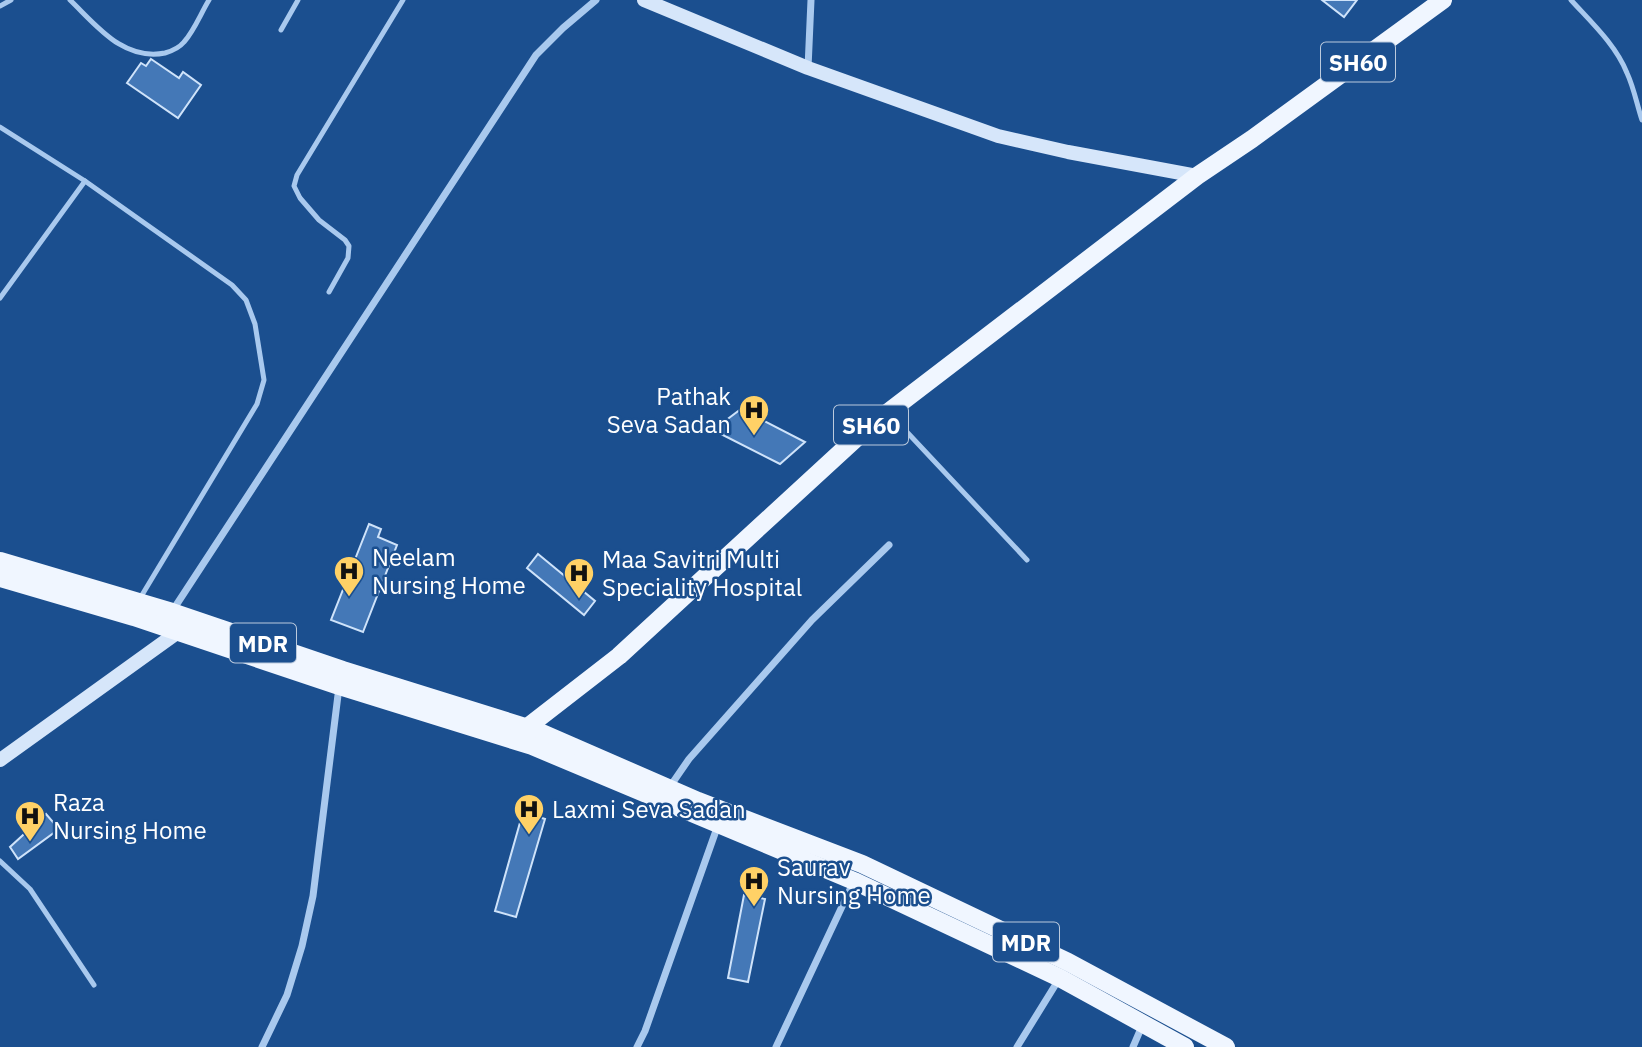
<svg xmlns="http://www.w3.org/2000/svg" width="1642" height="1047" font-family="'IBM Plex Sans',sans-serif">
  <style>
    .building { fill: #4478b7; stroke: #cfe3fa; stroke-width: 2 }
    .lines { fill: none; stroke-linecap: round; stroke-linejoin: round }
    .lane { stroke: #a9c9ee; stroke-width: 5 }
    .street { stroke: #a9c9ee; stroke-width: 7 }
    .secondary { stroke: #d6e6fa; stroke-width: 14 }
    .primary { stroke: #f0f6ff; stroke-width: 18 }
    .labels { text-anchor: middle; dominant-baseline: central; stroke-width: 5; stroke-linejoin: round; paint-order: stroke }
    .shield { fill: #1b4f8f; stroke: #bbcadd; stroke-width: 2 }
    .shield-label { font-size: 23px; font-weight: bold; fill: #fff }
    .poi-label { font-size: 24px; fill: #fff; stroke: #1b4f8f; text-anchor: start }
  </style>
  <rect width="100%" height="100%" fill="#1b4f8f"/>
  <g class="building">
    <polygon points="1322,0 1357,0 1344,17"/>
    <polygon points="151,59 179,78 183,72 201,85 178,118 127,83 141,63 146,66"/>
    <polygon points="741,409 805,442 780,464 713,430"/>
    <polygon points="369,524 381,529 378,537 397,545 363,632 331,620"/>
    <polygon points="538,554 595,601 584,615 527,568"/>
    <polygon points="523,812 545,819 516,917 495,911"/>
    <polygon points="46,814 59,829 18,859 10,847"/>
    <polygon points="744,895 765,899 748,982 728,978"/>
  </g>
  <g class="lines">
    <g class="lane">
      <path d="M 70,0 C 97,26 123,61 165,53 C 172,51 179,48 184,42 C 194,31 201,13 209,0"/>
      <path d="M 1571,0 C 1591,22 1616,45 1627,73 C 1634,88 1637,105 1642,120"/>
      <polyline points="0,6 11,0"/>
      <polyline points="281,30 298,0"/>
      <polyline points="0,127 85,181 232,285 246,300 255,324 264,380 257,404 139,600"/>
      <polyline points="329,292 348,258 349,246 345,240 319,220 300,198 294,186 297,175 403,0"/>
      <polyline points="0,298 85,181"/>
      <polyline points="890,414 1027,560"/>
      <polyline points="0,861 30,889 94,985"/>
    </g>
    <g class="street">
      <polyline points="808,68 811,0"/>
      <polyline points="173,610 536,55 563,28 596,0"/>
      <polyline points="669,788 689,759 812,620 889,545"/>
      <polyline points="262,1047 287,995 302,946 313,896 339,687"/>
      <polyline points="637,1047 645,1031 718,825"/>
      <polyline points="776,1047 854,881"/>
      <polyline points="1017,1047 1059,979"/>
      <polyline points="1133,1047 1142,1026"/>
    </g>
    <g class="secondary">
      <polyline points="644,0 808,68 998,136 1068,152 1197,176"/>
      <polyline points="0,760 185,627"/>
    </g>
    <g class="primary">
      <polyline points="0,561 172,612 343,670 535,730 698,801 862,864 1068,962 1226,1047"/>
      <polyline points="0,578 134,617 339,686 532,746 854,881 1060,978 1185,1047"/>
      <polyline points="521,732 619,656 865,430 1197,176 1252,139 1443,0"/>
    </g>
  </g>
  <defs>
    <g id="hospital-pin" transform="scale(1.575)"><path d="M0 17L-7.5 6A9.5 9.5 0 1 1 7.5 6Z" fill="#ffd166" stroke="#1b4f8f"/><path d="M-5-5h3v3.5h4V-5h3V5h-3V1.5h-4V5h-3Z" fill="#111"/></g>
  </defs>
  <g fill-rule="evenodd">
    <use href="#hospital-pin" x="754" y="410"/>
    <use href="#hospital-pin" x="349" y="571"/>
    <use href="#hospital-pin" x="579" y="573"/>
    <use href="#hospital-pin" x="529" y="809"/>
    <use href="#hospital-pin" x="30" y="816"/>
    <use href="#hospital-pin" x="754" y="881"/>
  </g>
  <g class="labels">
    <g class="shield">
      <rect x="1321" y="42.5" width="74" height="39" rx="5"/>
      <rect x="834" y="405.5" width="74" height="39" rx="5"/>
      <rect x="230" y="623.5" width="66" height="39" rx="5"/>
      <rect x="993" y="922.5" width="66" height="39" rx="5"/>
    </g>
    <g class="shield-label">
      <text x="1358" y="62">SH60</text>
      <text x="871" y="425">SH60</text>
      <text x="263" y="643">MDR</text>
      <text x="1026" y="942">MDR</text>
    </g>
    <g class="poi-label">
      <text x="731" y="396" text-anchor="end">Pathak<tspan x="731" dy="28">Seva Sadan</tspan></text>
      <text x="372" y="557">Neelam<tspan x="372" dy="28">Nursing Home</tspan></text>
      <text x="602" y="559">Maa Savitri Multi<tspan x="602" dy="28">Speciality Hospital</tspan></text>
      <text x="53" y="802">Raza<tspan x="53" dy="28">Nursing Home</tspan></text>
      <text x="552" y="809">Laxmi Seva Sadan</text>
      <text x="777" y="867">Saurav<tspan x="777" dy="28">Nursing Home</tspan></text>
    </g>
  </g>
</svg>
